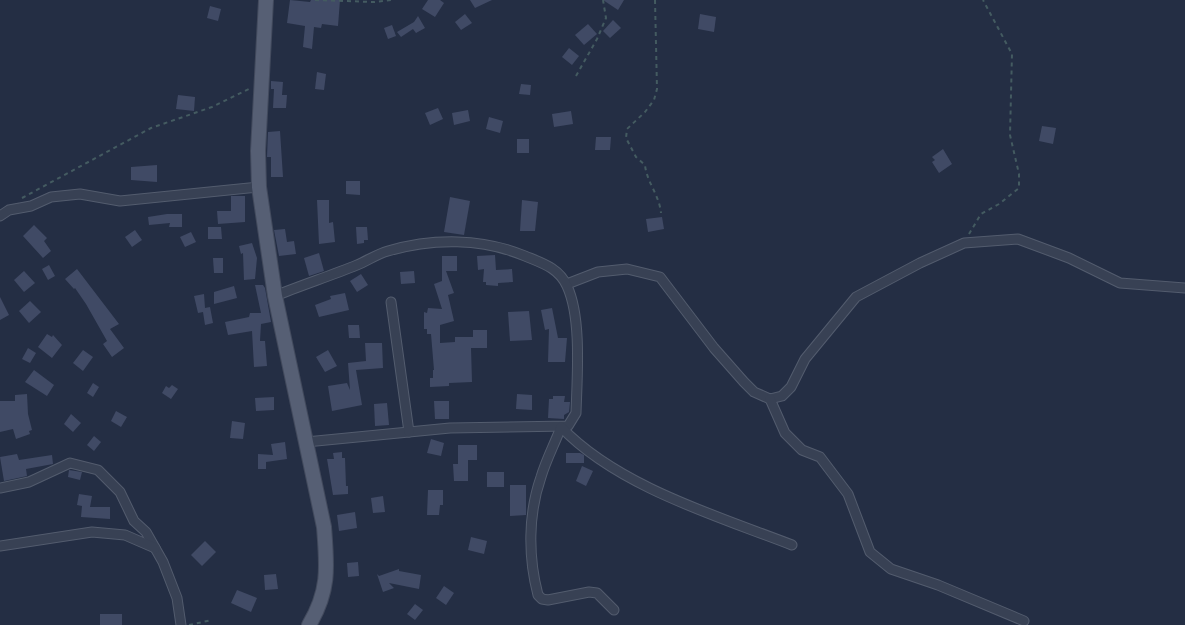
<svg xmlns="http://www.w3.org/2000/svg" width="1185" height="625" font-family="'Asap Condensed',sans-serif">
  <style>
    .building { fill: #404a65 }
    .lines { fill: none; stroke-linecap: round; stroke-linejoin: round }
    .street-casing { stroke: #535c6e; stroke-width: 11 }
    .primary-casing { stroke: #424a5d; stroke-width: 16 }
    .path { stroke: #445b61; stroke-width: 2; stroke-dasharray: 4 4; stroke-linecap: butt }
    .street { stroke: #384154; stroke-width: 9 }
    .primary { stroke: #565f74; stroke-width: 14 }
  </style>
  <rect width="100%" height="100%" fill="#242e44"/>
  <g class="building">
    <polygon points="290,0 310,2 311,0 340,0 338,26 322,24 321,28 314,27 312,49 303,47 305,26 287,23"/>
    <polygon points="428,0 440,0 444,3 435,17 422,9"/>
    <polygon points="470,0 492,0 475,8"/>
    <polygon points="603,0 624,0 618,10"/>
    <polygon points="210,6 221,9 218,21 207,18"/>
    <polygon points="465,14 472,23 461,30 455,22"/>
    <polygon points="700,14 716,17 714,32 698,29"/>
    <polygon points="418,16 425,28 416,33 413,29 401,37 397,32 414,22"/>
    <polygon points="613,20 621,28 610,38 603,31"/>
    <polygon points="588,24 597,34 584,45 575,35"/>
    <polygon points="392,25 396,36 388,39 384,28"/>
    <polygon points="569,48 579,56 572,65 562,57"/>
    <polygon points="317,72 326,74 324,90 315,89"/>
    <polygon points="271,81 283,82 282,95 287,95 286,108 273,108 274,89 271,89"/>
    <polygon points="521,84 531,85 530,95 519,94"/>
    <polygon points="178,95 195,97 194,111 176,109"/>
    <polygon points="438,108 443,119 430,125 425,113"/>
    <polygon points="468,110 470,121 454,125 452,113"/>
    <polygon points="571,111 573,124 554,127 552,114"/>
    <polygon points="489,117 503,121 500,133 486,129"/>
    <polygon points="1042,126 1056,128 1053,144 1039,141"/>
    <polygon points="280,131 283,177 271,177 271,157 267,157 268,132"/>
    <polygon points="596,137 611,137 610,150 595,150"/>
    <rect x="517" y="139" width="12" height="14"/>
    <polygon points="943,149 952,164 939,173 932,162 935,160 932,157"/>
    <polygon points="157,165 157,182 131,180 131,167"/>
    <polygon points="346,181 360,181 360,195 346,194"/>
    <polygon points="231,196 245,196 245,222 218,224 217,211 231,211"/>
    <polygon points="450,197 470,201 464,235 444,232"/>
    <polygon points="317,200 329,200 329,223 333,222 335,242 319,244"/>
    <polygon points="522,200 538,202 535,231 520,231"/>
    <polygon points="167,214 182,214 182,227 169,227 170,223 149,225 148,217"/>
    <polygon points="662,217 664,229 648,232 646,219"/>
    <polygon points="34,225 47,238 44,241 51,251 43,258 23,236"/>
    <polygon points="208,227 221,227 222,239 208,239"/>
    <polygon points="356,227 367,227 368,240 364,240 364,243 357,244"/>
    <polygon points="285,229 287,242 294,241 296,254 279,256 274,230"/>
    <polygon points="135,230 142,240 132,247 125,237"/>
    <polygon points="191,232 196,242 185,247 180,237"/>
    <polygon points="252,243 257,258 255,279 244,280 243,253 241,254 239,246"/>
    <polygon points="319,253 324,271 309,276 304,258"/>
    <polygon points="495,255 496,270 512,269 513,282 498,283 498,286 486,285 486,282 483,282 484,269 478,270 477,256"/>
    <polygon points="442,256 457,256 457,271 446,271 454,293 448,295 454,321 440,325 440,343 455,342 455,337 473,337 473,330 487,330 487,348 471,348 472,382 449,383 449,386 430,387 430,378 433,378 433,370 434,370 431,334 427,334 427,329 424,329 424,312 427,313 428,308 442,309 434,284 442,281"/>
    <polygon points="213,258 223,258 223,273 214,273"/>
    <polygon points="49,265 55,276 48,280 42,269"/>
    <polygon points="77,269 119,324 110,329 124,348 112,357 103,344 107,341 86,304 75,288 74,289 65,279"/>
    <polygon points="24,271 35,283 24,292 14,280"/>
    <polygon points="414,271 415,283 401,284 400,272"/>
    <polygon points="361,274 368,285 357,292 350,281"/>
    <polygon points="255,285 263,285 265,288 271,322 261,324 260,341 265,341 267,366 254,367 252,331 228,335 225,322 249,317 250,313 261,313"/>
    <polygon points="234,286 237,298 214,304 214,292"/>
    <polygon points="345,293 349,310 319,317 315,305 331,299 330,296"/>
    <polygon points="204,294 205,308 210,307 213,323 205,325 203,312 198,313 194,296"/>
    <polygon points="0,297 9,315 0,320"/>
    <polygon points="30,301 41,312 29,323 19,311"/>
    <polygon points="552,308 558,338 567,338 565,362 548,362 549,329 545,330 541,310"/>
    <polygon points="529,311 532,340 510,341 508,312"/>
    <polygon points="348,325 359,325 360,338 349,338"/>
    <polygon points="47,334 52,337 53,335 62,345 52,358 38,347"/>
    <polygon points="365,343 382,343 383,368 356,370 362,405 332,411 328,386 347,383 350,390 348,363 366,361"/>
    <polygon points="28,348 36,353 30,363 22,359"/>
    <polygon points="83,350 93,357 83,371 73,363"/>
    <polygon points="328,350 337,366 325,372 316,357"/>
    <polygon points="34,370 54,385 47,396 25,382"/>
    <polygon points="93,383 99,387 93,397 87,393"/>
    <polygon points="172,385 178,389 171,399 162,393 166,386 169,388"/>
    <polygon points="27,394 28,414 32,430 29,431 30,434 16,439 13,429 0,432 0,401 15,401 15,395"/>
    <polygon points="517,394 532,395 532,410 516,409"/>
    <polygon points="553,396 565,396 564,402 570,402 569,412 564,415 564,419 548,418 549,399 553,399"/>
    <polygon points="274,397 274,410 256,411 255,398"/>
    <polygon points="434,401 449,401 449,419 435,419"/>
    <polygon points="387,403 389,425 375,426 374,404"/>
    <polygon points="116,411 127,417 121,427 111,421"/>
    <polygon points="71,414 81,423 73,432 64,424"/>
    <polygon points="232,421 245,423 243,439 230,438"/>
    <polygon points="94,436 101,442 94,451 87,445"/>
    <polygon points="431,439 444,443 441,456 427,453"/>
    <polygon points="285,442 287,459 266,462 266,469 258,469 258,454 273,455 271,444"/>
    <polygon points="458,445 477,445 477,460 468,460 468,481 454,481 453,464 458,464"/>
    <polygon points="342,452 342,458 345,458 346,486 348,486 348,494 333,495 327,459 334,459 333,453"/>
    <polygon points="566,453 580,453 584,455 584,463 566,463"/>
    <polygon points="17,454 19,460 52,455 53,464 26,469 27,476 4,481 0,457"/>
    <polygon points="582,466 593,471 586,486 576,481"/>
    <polygon points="69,470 82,472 80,480 68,477"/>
    <rect x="487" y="472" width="17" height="15"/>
    <polygon points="510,485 526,485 526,515 510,516"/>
    <polygon points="428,490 443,490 443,505 440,505 439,515 427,515"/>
    <polygon points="79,494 92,496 90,507 110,507 110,519 81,517 82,506 77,505"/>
    <polygon points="383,496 385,512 373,513 371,498"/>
    <polygon points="355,512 357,528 339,531 337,515"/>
    <polygon points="471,537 487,541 484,554 468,550"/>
    <polygon points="205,541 216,552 202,566 191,555"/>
    <polygon points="358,562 359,576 348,577 347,563"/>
    <polygon points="399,569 399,571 421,575 419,589 389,583 394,588 383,592 377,574 379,576"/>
    <polygon points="276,574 278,589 265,590 264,575"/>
    <polygon points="444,586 454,593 446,605 436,598"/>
    <polygon points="237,590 257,598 251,612 231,603"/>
    <polygon points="415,604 423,610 415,620 407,614"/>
    <rect x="100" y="614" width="22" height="11"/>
  </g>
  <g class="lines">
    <g class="street-casing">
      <g id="street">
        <polyline points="0,216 9,210 31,206 51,197 80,194 120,201 259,187"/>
        <polyline points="567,284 598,272 627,269 660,277 714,348 744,382 754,392 770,399 782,396 791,387 805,359 856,297 920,263 964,243 1018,239 1069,258 1120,283 1185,288"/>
        <path d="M 275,296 C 302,285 330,276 357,265 C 367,261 377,254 388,251 C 433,238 482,238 525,256 C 542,263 559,268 567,286 C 582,318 577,378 576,413 L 568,426 L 450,428 L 306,442"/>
        <polyline points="391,302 409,432"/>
        <polyline points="770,399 785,433 802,450 820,457 848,494 870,552 891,569 938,585 1024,621"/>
        <polyline points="0,488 29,482 70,463 98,470 120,492 134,521 146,532 163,562 177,598 181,625"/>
        <polyline points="0,546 92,532 125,535 155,548"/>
        <path d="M 614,610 L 597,593 L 589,592 L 548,600 L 542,599 L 538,595 C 528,557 528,514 541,477 C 546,460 555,443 561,427 C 617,486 717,516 792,545"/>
      </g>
    </g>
    <g class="primary-casing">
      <path id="primary" d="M 266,0 L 258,151 L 259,187 L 275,296 L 324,527 C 327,566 330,590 309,625"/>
    </g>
    <g class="path">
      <polyline points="315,0 374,2 391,0"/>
      <path d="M 655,0 L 657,89 L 654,100 L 645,112 L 627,129 L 626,138 L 636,157 L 645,165 C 647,183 659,194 661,213"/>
      <polyline points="576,76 597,39 606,18 603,0"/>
      <polyline points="22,198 151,128 212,107 249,89"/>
      <polyline points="969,234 981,214 999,204 1019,188 1019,174 1010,135 1012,54 983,0"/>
      <polyline points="189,625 212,620"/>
    </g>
    <use href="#street" class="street"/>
    <use href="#primary" class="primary"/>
  </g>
</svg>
